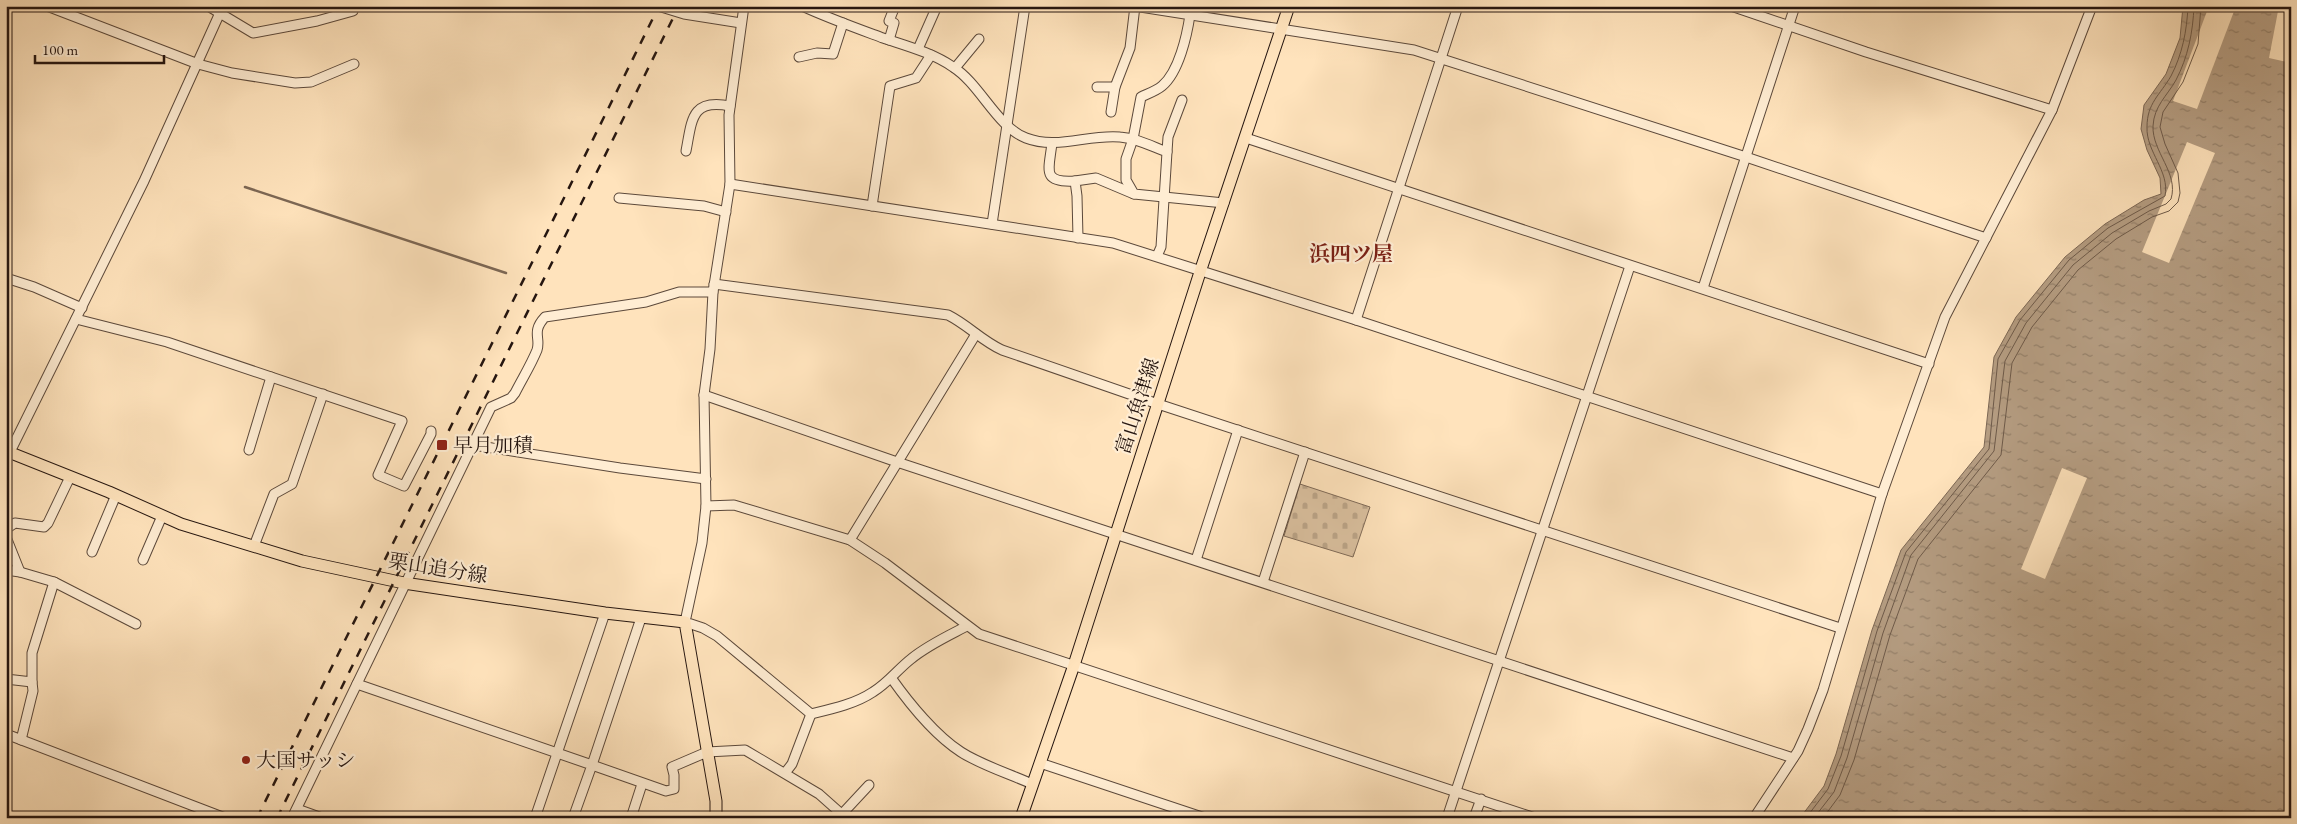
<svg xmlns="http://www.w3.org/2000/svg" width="2297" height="824" font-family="'EB Garamond','Noto Serif JP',serif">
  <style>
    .cemetery { fill: url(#cemetery-stones); stroke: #806b58 }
    .water { fill: url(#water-ripples); stroke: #7c6754 }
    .pier { fill: #ffe3bc }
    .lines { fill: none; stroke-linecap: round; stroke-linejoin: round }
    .shore { stroke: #6e5a49; stroke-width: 1 }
    .stream { stroke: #7c6754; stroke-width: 2.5 }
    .minor-casing { stroke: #5c493b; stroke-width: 11 }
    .major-casing { stroke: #261610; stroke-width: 13 }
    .minor { stroke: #ffedd3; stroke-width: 9 }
    .major { stroke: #ffe3bc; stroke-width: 11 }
    .rail { stroke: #261610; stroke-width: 2.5; stroke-dasharray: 9 9; stroke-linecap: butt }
    .poi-dot { fill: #8f2418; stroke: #ffedd3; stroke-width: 2 }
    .labels { text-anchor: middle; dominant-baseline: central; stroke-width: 4.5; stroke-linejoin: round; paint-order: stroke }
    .street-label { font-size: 20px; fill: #261610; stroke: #ffedd3 }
    .poi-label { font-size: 20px; fill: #261610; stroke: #ffedd3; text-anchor: start }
    .neighbourhood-label { font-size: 21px; font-weight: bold; fill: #7a1f14; stroke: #ffedd3 }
  </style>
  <defs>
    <pattern id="cemetery-stones" width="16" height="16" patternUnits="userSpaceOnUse" patternTransform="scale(1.25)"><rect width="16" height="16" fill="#dac09f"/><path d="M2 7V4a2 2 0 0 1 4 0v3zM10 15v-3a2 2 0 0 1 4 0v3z" fill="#bba488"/></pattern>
    <pattern id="water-ripples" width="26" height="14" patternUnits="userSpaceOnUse" patternTransform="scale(1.25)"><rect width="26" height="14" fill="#b59d82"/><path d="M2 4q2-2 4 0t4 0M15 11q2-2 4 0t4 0" fill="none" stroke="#937f69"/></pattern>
  </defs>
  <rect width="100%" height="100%" fill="#ffe3bc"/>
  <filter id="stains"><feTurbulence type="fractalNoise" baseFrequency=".004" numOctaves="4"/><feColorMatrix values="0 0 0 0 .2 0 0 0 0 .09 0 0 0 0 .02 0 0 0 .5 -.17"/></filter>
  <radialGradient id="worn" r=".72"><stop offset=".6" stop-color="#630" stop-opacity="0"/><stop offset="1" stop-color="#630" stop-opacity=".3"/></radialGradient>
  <polygon class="cemetery" points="1300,484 1370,507 1353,557 1284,536"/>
  <polygon class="water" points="2183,6 2291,6 2291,818 1800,818 1824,786 1836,754 1872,630 1901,550 1984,447 1994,357 2016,317 2065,257 2105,224 2144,200 2161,194 2160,178 2147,150 2141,129 2144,105 2166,74 2180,38"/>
  <g class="pier">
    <polygon points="2209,6 2236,6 2197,109 2173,101"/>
    <polygon points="2279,6 2291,6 2291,63 2269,58"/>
    <polygon points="2187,142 2215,153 2169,263 2142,252"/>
    <polygon points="2062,468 2087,478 2045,579 2021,569"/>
  </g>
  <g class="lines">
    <g class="shore">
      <path d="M 1806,818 L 1828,789 L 1841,756 L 1877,631 L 1906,552 L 1989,449 L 1998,359 L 2020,320 L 2069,260 L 2108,228 L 2165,196 C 2170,171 2146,152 2147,127 C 2147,103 2160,95 2171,76 C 2182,55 2187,31 2188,6"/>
      <path d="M 1814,818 L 1834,792 L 1847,758 L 1883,633 L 1911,555 L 1994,451 L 2005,361 L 2026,323 L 2073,265 L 2112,233 L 2149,211 L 2166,204 L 2171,199 C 2179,173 2152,152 2153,126 C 2154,106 2167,96 2176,80 C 2188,57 2193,32 2194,6"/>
      <polyline points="1823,818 1840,795 1854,760 1890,635 1918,559 2001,455 2012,363 2032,327 2078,270 2116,239 2152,217 2169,211 2178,202 2180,193 2178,173 2165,144 2160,127 2163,112 2183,82 2198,44 2201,6"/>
    </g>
    <polyline class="stream" points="245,187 506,273"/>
    <g class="minor-casing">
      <g id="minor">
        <polyline points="47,6 198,64 232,73 295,83 311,82 354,64"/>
        <polyline points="208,6 253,33 317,21 353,11 354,6"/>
        <polyline points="658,6 684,14 741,23"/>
        <polyline points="744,6 729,115 730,184 713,292 710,349 704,395 706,506 702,543 685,622 703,628 717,636 811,714"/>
        <path d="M 802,6 C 828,18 856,28 883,38 C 907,46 933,53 953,67 C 980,84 997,127 1026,138 C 1057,150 1088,134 1120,137 C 1136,138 1151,146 1167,152 L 1161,247 L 1157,256"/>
        <polyline points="1134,6 1414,50 1746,157 1986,238"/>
        <polyline points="1731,6 1866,52 2052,110"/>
        <path d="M 1190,15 C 1187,35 1179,72 1162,86 C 1156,91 1147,94 1141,97 L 1133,139 L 1126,159 L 1126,180 L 1134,194 L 1224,203"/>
        <polyline points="889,40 894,23 889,21 895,6"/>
        <polyline points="918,49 937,6"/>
        <polyline points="799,57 817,53 833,54 843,23"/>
        <polyline points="955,68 979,39"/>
        <polyline points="1097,87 1115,87"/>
        <polyline points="1111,112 1115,87 1130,48 1135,6"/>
        <polyline points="1246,138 1929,364"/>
        <path d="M 1052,143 C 1049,170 1041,183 1075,181"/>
        <path d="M 686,151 C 692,120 691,98 730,106"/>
        <polyline points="1167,152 1168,137 1182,100"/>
        <polyline points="730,184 1113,243 1356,320 1882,494"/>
        <polyline points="619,198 704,206 726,212"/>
        <polyline points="872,206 890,86 916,78 931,55"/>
        <polyline points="992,224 1025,6"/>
        <polyline points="1078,238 1077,196 1075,181 1096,178 1134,194"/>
        <polyline points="6,278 34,287 82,308"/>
        <path d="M 714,284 L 948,315 C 968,325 982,341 1002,350 L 1158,404 L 1840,628"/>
        <polyline points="1703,288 1795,6"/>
        <polyline points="76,319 167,342 402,421 378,475 404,486 431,434 431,431"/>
        <polyline points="1356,320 1458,6"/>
        <polyline points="704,395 897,462 1793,758"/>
        <polyline points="473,445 620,468 706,479"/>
        <polyline points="249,450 271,377"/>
        <polyline points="6,460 144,181 223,6"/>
        <polyline points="706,506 734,505 850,540 885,563 979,634 1535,818"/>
        <polyline points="6,529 15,523 44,527 48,523 70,477"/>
        <polyline points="6,537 20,572 6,570"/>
        <polyline points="850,540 976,334"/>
        <polyline points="254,546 274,494 292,484 323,394"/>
        <polyline points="92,552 116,495"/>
        <polyline points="143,560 162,516"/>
        <polyline points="1196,560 1238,430"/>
        <polyline points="54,582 136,624"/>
        <polyline points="1263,582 1305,452"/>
        <polyline points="641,618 592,765 666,791 674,789 674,775 672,767 707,752 745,750 819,794 846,818"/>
        <polyline points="6,679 32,682 32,653 54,582 20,572"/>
        <path d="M 892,679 C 909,703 936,736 961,752 C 981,765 1010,774 1032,784"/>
        <polyline points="357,684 592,765 573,818"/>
        <path d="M 811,714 C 832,709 855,704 873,692 C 888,683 897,670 911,659 C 928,645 948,636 967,626"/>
        <polyline points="6,734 225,818"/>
        <polyline points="21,740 33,691 32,682"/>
        <polyline points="1040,763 1205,818"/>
        <polyline points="785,773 792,764 811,714"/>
        <polyline points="297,809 322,818"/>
        <polyline points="842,814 869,785"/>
        <path d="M 292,818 L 491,407 L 511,398 L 515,393 C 522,379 531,365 537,350 C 541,338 531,332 545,317 L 646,302 L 679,292 L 713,292"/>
        <polyline points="535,818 605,613"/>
        <polyline points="631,818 642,784"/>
        <polyline points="1447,818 1630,266"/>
        <polyline points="1474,818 1481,799"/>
        <polyline points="1754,818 1798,751 1808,729 1823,690 1882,494 1945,317 2052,110 2092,6"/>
      </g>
    </g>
    <g class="major-casing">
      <g id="major">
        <polyline points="6,7 7,6"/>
        <polyline points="6,451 109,492 181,524 302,561 404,583 605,613 685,622 716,801 716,818"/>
        <polyline points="1021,818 1074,665 1201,269 1289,6"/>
      </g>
    </g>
    <use href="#minor" class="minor"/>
    <use href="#major" class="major"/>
    <g class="rail">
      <polyline points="257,818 659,6"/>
      <polyline points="277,818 679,6"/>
    </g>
  </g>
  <g class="poi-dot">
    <rect x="436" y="439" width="12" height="12" rx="2.5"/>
    <circle cx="246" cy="760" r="5"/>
  </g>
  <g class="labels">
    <g class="street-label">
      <text transform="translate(1137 406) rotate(-72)">富山魚津線</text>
      <text transform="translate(438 568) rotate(9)">栗山追分線</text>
    </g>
    <g class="poi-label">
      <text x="453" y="445">早月加積</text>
      <text x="256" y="760">大国サッシ</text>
    </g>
    <g class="neighbourhood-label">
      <text x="1351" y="253">浜四ツ屋</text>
    </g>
  </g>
  <rect width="2297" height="824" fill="none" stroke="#ffe3bc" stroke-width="25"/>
  <rect x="8" y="8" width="2282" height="809" fill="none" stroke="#261610" stroke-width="2.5"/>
  <rect x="12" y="12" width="2272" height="799" fill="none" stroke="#261610"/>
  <path d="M35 55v8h129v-8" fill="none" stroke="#261610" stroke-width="2.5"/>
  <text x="42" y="55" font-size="15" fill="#261610" stroke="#ffedd3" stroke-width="4" paint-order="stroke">100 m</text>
  <rect width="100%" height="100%" filter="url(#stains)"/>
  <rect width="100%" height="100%" fill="url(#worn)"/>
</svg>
